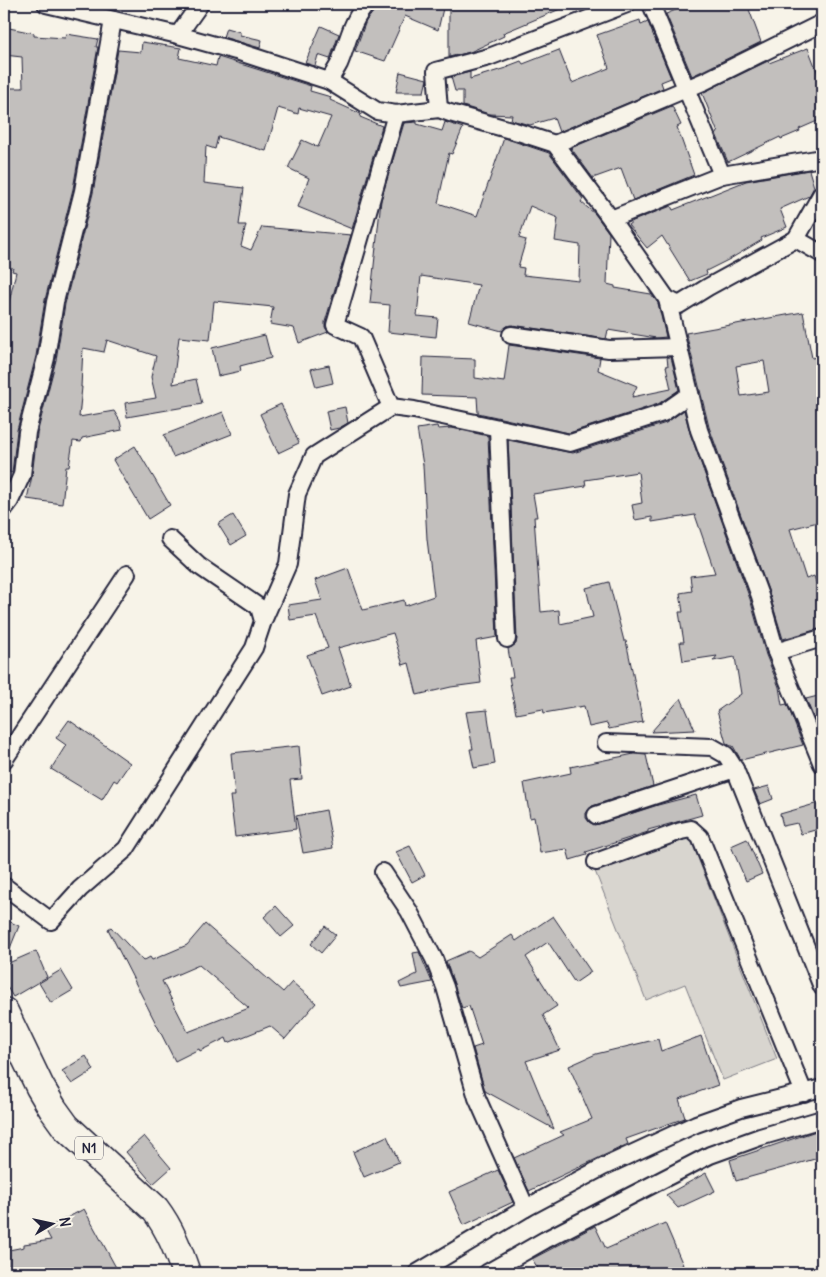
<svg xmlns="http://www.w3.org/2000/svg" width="826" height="1277" font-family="Delius,sans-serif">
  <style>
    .green { fill: #d8d5cf; stroke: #7d7c85 }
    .building { fill: #c2bfbd; stroke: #22223b; fill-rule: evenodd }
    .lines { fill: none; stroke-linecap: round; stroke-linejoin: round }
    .minor-casing { stroke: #22223b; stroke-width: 20 }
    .trunk-casing { stroke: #22223b; stroke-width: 31 }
    .minor { stroke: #f7f3e8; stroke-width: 16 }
    .trunk { stroke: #f7f3e8; stroke-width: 28 }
    .labels { text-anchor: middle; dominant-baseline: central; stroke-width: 5; stroke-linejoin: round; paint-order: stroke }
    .shield { fill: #f7f3e8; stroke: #62616f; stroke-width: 1 }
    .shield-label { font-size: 14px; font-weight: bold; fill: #22223b }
  </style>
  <rect width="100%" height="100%" fill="#f7f3e8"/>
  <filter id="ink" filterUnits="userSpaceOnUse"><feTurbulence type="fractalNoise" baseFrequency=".02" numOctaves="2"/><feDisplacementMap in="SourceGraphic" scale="10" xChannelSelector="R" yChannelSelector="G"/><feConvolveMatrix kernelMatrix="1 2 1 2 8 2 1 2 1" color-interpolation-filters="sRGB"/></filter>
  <g filter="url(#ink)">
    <polygon class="green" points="689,835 777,1059 723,1080 685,984 646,1000 595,871"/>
    <g class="building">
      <polygon points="377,4 444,4 438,30 405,16 385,61 355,51 366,21 375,10"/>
      <polygon points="449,4 572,4 503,33 504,36 470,52 449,57"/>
      <polygon points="690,4 747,4 761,42 692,76 666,14"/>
      <polygon points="640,20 641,25 648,22 671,78 661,82 663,88 559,132 554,118 530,125 511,120 512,115 489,114 463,106 463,91 455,91 451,77 470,72 470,79 509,67 508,66 521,61 523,64 559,50 572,83 609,68 597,35"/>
      <polygon points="321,26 339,34 330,59 318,55 315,66 305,63"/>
      <polygon points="4,27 34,33 34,36 65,38 66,34 98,39 96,47 98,47 73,189 45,300 36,356 17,430 12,473 4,470 4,394 10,375 4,373 4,323 16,272 12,271 13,268 4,267 4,88 23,88 22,57 4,55"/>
      <polygon points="226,28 240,32 240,35 262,40 260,48 223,37"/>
      <polygon points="142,42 181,48 179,58 216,66 218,57 311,86 310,91 331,97 330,100 361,114 360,117 382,126 352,229 298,207 309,178 288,168 302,140 318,147 331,117 299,108 298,114 278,108 266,151 218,137 215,149 206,146 204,183 244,188 239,225 246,225 241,246 251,250 262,227 351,235 325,322 325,327 328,332 299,343 294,328 270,324 273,307 214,301 210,340 179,337 173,384 196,379 202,404 127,417 125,403 156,398 151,377 156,356 107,340 104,352 83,348 81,387 82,387 79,417 114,411 120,421 122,430 82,438 81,442 73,441 69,467 66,467 62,504 27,499 32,476 37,434 56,360 65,304 93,193 118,50 141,52"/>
      <polygon points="808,48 822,84 822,119 799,129 800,131 781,139 780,137 728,162 716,134 718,133 702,93 768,61 769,63"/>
      <polygon points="400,72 427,79 424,92 396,92"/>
      <polygon points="672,106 681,125 677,127 694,175 633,200 621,168 593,178 571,148"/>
      <path d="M 417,122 L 417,124 L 442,131 L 445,122 L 463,128 L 452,154 L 449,153 L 438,203 L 477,216 L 504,138 L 549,153 L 583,199 L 581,202 L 595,214 L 609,233 L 607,284 L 615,286 L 615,288 L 651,294 L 658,303 L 666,337 L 656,338 L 608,330 L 606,339 L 512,325 L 507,326 L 502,331 L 469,322 L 479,285 L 421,276 L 417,316 L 438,318 L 436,337 L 388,332 L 390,305 L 370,303 L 381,200 L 404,123 ZM 530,206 L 558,218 L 555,241 L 580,245 L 579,281 L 523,275 L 524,268 L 518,267 L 526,240 L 519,238 Z"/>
      <polygon points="809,170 814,187 809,196 780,209 787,227 761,238 762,240 730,259 706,271 707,274 690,281 662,236 647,248 628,225 633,221 671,206 673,210 746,181"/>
      <path d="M 803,312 L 812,358 L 822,356 L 822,521 L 790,529 L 806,579 L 814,576 L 822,600 L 822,628 L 783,639 L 769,593 L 709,427 L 686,333 ZM 764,361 L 769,392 L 741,396 L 736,366 Z"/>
      <polygon points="265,335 271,358 240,366 241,371 218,376 212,348"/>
      <polygon points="509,345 600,358 598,370 637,386 632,397 671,389 666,366 668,366 667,357 671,357 679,390 658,404 569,433 478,413 477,397 422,395 423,357 475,359 475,378 504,382"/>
      <polygon points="329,365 333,383 316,387 311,369"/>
      <polygon points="281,404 299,443 278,453 260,414"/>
      <polygon points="345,407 348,423 339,428 330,430 326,411"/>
      <polygon points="684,410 690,433 750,599 766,655 779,687 782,705 787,704 803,745 741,760 733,746 731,746 726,743 717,711 741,694 735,657 713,661 717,656 683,661 680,642 684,642 679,612 683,612 680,593 692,591 690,576 715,573 695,515 652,522 652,517 635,520 632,505 642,503 638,472 585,480 586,486 533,494 537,517 534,517 541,612 559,610 560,624 593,617 586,588 609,582 624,641 626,641 643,722 609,729 607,723 589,727 584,706 544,713 543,709 516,714 509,677 513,677 508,649 516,644 517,639 508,440 573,453 666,423"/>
      <polygon points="223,412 232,434 173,457 164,435"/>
      <polygon points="437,426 438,429 452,428 488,436 497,637 476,641 481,683 451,687 417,695 409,663 403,665 393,633 338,648 351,686 322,696 307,655 328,648 316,616 290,620 288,605 322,600 315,580 348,568 363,610 404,600 405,606 434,596 427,539 423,465 417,429"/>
      <polygon points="135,446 170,505 148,519 113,460"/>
      <polygon points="233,515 246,536 231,545 218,524"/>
      <polygon points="822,695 822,738 806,699"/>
      <polygon points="681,698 695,730 651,732"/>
      <polygon points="487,710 495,764 474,768 470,749 473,749 466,712"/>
      <polygon points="69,720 130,763 117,782 114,780 102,800 51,769 66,745 56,738"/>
      <polygon points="299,746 302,779 290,780 296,829 235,837 230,796 235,796 231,753"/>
      <polygon points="634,754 646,755 653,786 592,806 586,813 586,818 589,822 594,825 599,824 658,805 696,795 702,815 648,830 648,832 586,852 587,855 570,860 567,849 540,853 534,817 530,818 524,783 571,773 570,767"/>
      <polygon points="769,786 773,799 760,804 754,790"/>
      <polygon points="822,802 822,828 801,834 797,823 783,826 780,814"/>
      <polygon points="326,810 333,848 303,853 296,816"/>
      <polygon points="747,839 762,874 746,881 731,846"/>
      <polygon points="410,846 425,875 412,882 396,852"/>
      <polygon points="276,906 294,926 281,937 264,917"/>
      <polygon points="553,916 591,972 575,983 548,942 526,957 557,1006 543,1015 560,1050 526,1061 554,1129 485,1091 473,1048 482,1045 469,1006 462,1008 446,961 469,951 478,957 512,935 516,941"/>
      <polygon points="4,919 19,926 4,963"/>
      <path d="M 205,924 L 283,992 L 292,982 L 316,1003 L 285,1039 L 270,1026 L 228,1043 L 226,1038 L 200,1051 L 199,1049 L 175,1061 L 108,929 L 111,927 L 143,961 L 150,957 L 152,960 L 187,945 ZM 199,965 L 249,1008 L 188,1032 L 162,981 Z"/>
      <polygon points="325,926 336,935 321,953 311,944"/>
      <polygon points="36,951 47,977 13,997 4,982 4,965"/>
      <polygon points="419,952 432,982 401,988 399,983 417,974 413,953"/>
      <polygon points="61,970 73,990 51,1003 39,983"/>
      <polygon points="701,1036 718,1085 679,1099 685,1118 626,1139 628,1144 529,1191 514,1158 564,1135 560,1132 592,1119 569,1066 596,1054 658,1039 661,1051"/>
      <polygon points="86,1056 94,1070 72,1084 62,1071"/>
      <polygon points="822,1129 822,1157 736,1181 730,1160"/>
      <polygon points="144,1136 171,1168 153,1184 126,1152"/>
      <polygon points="387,1136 399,1162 364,1177 353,1152"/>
      <polygon points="498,1170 513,1202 464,1225 449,1192"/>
      <polygon points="706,1173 715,1191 678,1208 666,1195"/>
      <polygon points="84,1209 119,1273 68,1273 66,1269 40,1273 6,1273 4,1251 24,1247 24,1244 51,1240 45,1229"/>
      <polygon points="665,1223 683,1265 663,1273 541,1273 532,1259 595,1226 606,1249"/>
    </g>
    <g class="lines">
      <g class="minor-casing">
        <g id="minor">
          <polyline points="46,4 178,35 236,51 329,81 377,111 396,114 439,109 450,113 518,132 555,144 611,219 667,299 679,305 708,287 796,239 822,193"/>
          <polyline points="651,4 722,175"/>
          <polyline points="178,35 200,4"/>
          <path d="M 329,81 C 332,75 336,70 339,64 C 348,43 351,20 367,4"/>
          <polyline points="439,109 436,71 489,57 627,4"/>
          <polyline points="396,114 335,325 361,337 391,407 414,410 570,443 663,413 690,394"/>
          <polyline points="555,144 705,81 822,23"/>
          <polyline points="611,219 722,175 822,158"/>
          <polyline points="796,239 822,254"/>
          <polyline points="667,299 699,430 760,596 776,652 822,638"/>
          <polyline points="511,335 609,349 679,347"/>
          <polyline points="498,429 507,639"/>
          <polyline points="4,509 10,501 22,475 27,432 46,358 55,302 83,191 113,20"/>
          <polyline points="263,621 288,564 297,494 314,456 391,407"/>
          <polyline points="776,652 822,764"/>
          <polyline points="606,743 712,747 726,755 735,769 822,987"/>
          <polyline points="4,760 127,574"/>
          <polyline points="596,815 735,769"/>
          <polyline points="596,862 681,831 691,829 700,837 804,1093"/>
          <polyline points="383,872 409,911 434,959 445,987 477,1098 526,1208"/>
          <polyline points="4,886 51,921 80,889 126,849 254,648 263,621 259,607 199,566 170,539"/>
          <polyline points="417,1273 526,1208 603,1167 696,1124 741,1108 822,1088"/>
          <polyline points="487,1273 545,1240 710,1155 760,1137 822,1119"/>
        </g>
      </g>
      <g class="trunk-casing">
        <path id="trunk" d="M 4,1012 L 40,1087 L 53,1109 L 66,1127 L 155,1209 C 170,1229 178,1250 186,1273"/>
      </g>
      <use href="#minor" class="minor"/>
      <use href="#trunk" class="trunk"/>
    </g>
  </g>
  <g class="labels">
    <rect class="shield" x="75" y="1136.5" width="28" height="23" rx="4"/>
    <g class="shield-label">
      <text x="89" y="1148">N1</text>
    </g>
  </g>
  <rect width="826" height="1277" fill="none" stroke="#f7f3e8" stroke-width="20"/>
  <rect x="10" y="10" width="806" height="1257" fill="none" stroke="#22223b" stroke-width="2" filter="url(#ink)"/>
  <g transform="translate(52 1224) rotate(81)" stroke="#f7f3e8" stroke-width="4" paint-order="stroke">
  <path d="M0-4L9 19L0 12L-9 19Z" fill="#22223b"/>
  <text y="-8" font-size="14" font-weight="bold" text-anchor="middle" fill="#22223b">N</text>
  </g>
</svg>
